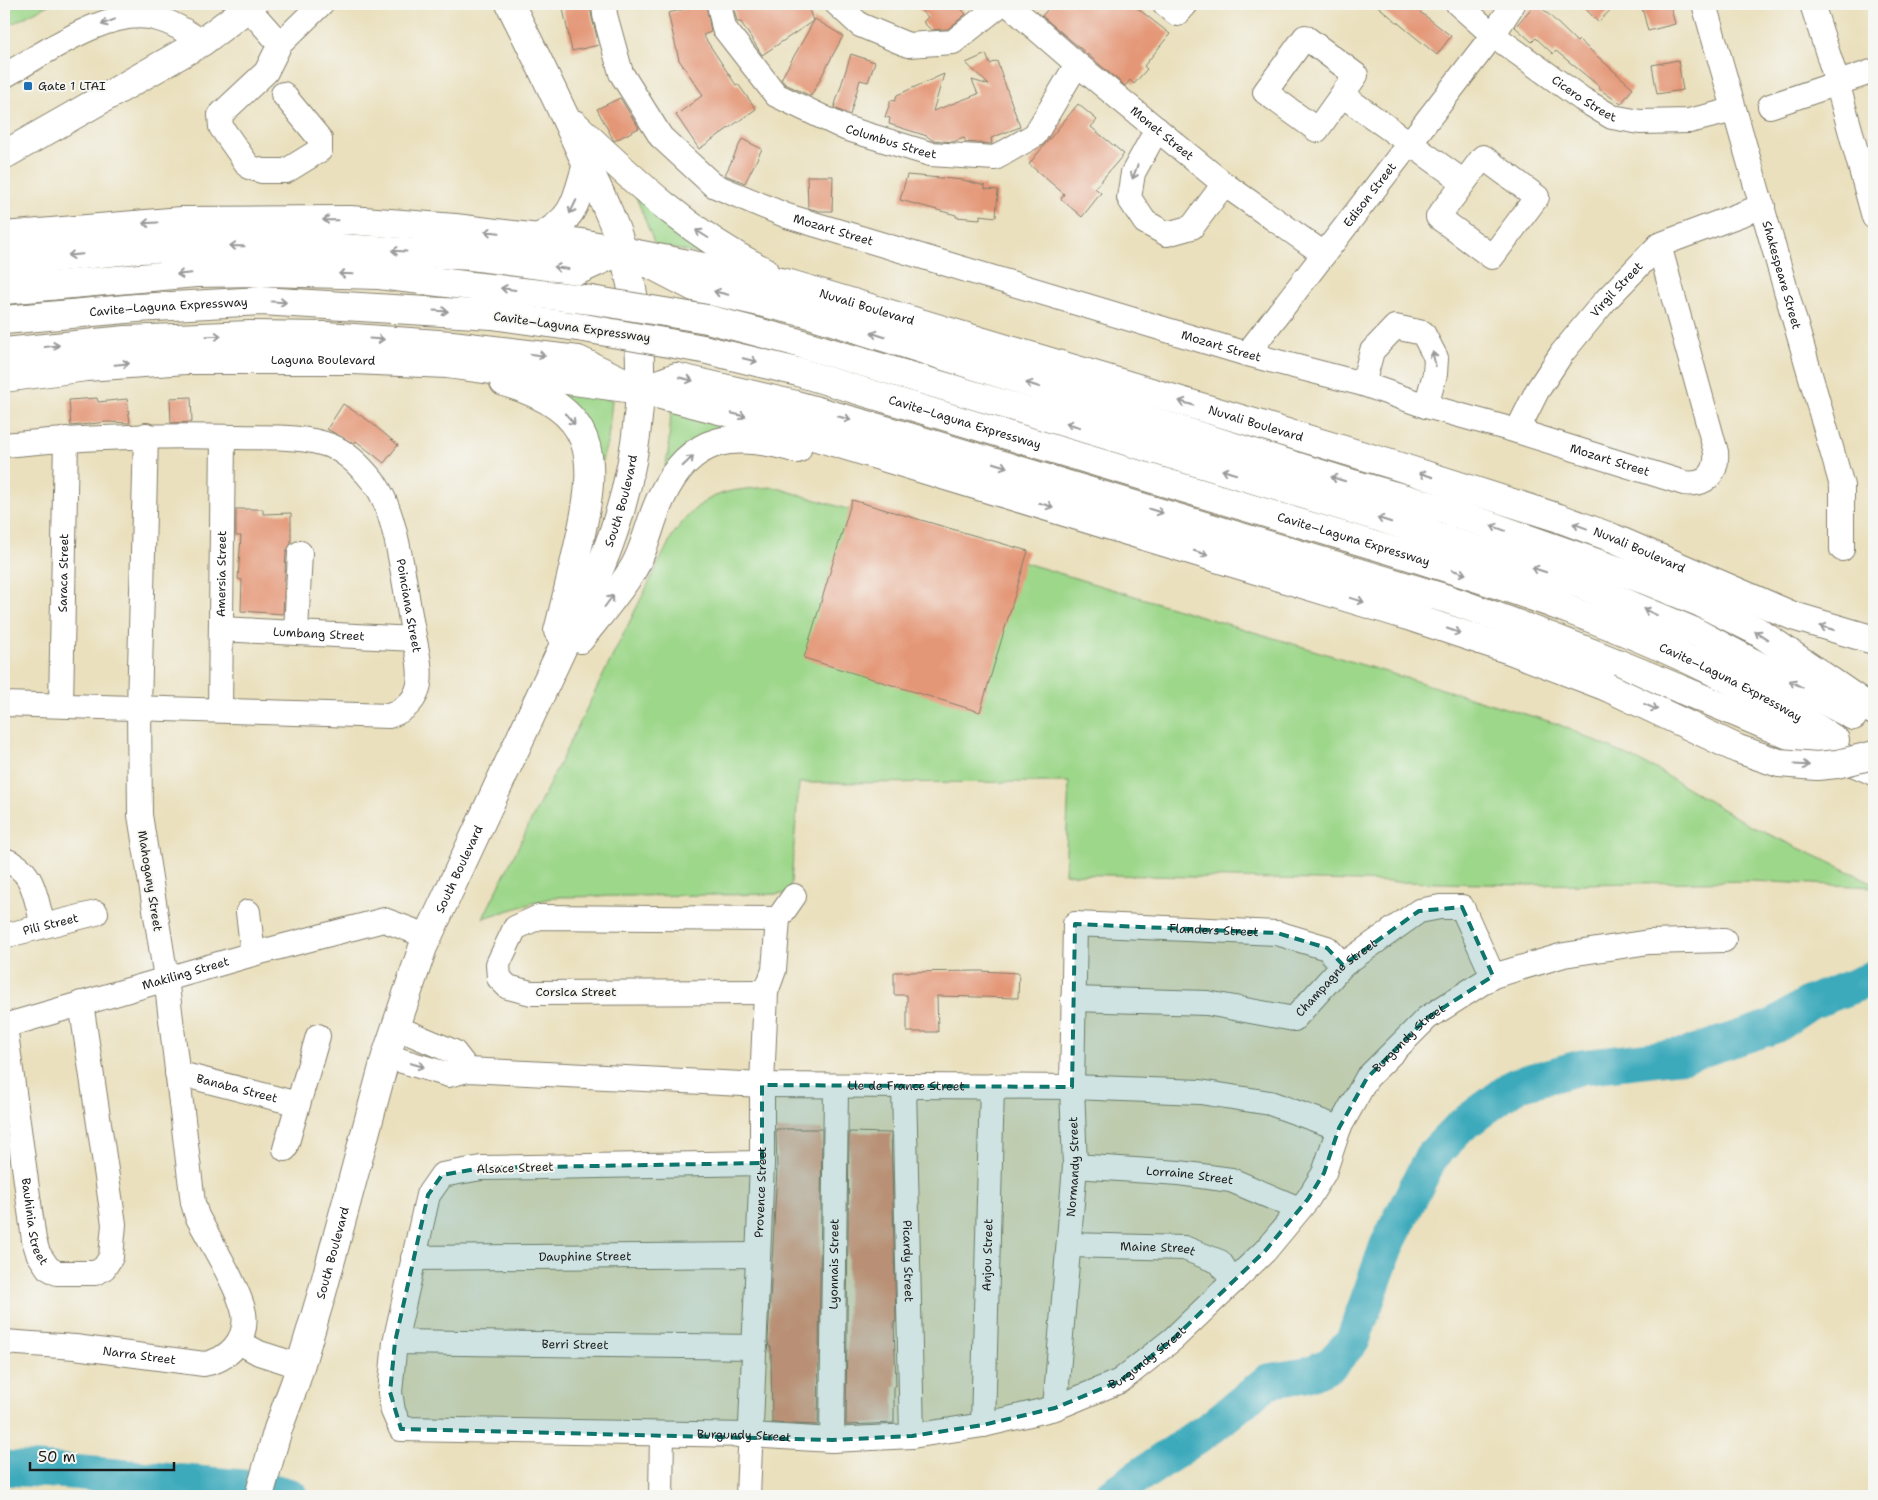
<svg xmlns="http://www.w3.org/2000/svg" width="1878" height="1500" font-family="'Shantell Sans',sans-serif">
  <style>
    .green { fill: #9dd78a; stroke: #5c7a53 }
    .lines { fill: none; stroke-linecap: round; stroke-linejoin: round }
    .stream { stroke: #3daabc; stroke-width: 5.5 }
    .river { stroke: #3daabc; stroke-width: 35 }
    .building { fill: #e49777 }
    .minor-casing { stroke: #837e6c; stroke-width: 26 }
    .major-casing { stroke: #837e6c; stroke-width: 30 }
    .highway-casing { stroke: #837e6c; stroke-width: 30 }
    .minor { stroke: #fff; stroke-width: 24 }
    .major { stroke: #fff; stroke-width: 28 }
    .highway { stroke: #fff; stroke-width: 28 }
    .major-bridge-casing { stroke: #837e6c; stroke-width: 30; stroke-linecap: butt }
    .highway-bridge-casing { stroke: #837e6c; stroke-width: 30; stroke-linecap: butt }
    .major-bridge { stroke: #fff; stroke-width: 28 }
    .highway-bridge { stroke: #fff; stroke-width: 28 }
    .oneway { stroke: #999 }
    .marked { fill: #0f766e; fill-opacity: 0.2; stroke: #0f766e; stroke-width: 4; stroke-dasharray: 10 6; stroke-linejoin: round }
    .poi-dot { fill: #1f6fb2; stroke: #f6f6f2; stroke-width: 2 }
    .labels { text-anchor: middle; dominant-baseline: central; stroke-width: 4; stroke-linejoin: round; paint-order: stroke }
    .poi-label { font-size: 12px; fill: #1c1c1c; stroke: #f6f6f2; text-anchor: start }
    .street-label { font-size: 12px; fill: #1c1c1c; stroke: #f6f6f2 }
  </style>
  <rect width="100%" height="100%" fill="#f6f6f2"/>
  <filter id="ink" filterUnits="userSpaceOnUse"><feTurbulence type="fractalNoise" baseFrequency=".02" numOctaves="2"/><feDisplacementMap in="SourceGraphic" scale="10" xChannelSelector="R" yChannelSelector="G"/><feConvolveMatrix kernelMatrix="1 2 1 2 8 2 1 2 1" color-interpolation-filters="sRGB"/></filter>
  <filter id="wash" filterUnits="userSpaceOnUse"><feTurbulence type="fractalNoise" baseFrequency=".0096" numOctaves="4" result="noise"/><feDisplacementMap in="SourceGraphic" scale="20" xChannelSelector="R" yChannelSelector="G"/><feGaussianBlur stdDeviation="1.12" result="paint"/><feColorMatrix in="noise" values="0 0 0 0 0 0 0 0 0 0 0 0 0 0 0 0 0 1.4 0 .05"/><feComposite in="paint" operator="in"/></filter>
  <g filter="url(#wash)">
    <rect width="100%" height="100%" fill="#eae0bd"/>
    <g class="green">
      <polygon points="4,4 50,4 4,28"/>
      <polygon points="631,184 729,260 655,245"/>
      <polygon points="544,389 612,400 608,440 601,464"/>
      <polygon points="671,412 755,430 661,482 668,454"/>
      <path d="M 774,487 L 1558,724 L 1654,768 L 1749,825 L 1874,883 L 1874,887 L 1751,881 L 1526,885 L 1065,874 L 1069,782 L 799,783 L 790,894 L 554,897 L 483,918 L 672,536 C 703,492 722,490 774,487 Z"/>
    </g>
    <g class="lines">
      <polyline class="stream" points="1116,1493 1124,1496"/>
      <g class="river">
        <polyline points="4,1468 71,1472 266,1489 291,1496"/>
        <polyline points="1110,1496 1213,1426 1268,1381 1306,1375 1331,1364 1353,1340 1387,1245 1431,1157 1461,1126 1516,1085 1582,1067 1686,1055 1775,1026 1809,1003 1874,978"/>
      </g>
    </g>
    <g id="blocks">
      <g class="building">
        <polygon points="562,4 590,4 592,18 599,45 572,51"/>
        <polygon points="706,4 711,32 703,35 736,85 738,84 756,109 699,149 676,115 703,95 679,60 668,13"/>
        <polygon points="733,4 807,4 813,21 762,55 741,22 737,22"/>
        <polygon points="913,4 956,4 966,14 948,29 931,30 923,22 928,17"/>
        <polygon points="1052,4 1132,4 1170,34 1144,66 1147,69 1134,84 1130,80 1125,86 1042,16"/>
        <polygon points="1375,4 1410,4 1451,36 1437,55"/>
        <polygon points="1535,4 1538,4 1577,42 1579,40 1633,88 1621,104 1598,88 1600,87 1556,51 1553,54 1536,38 1532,42 1515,27"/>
        <polygon points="1581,4 1617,4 1598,22"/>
        <polygon points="1641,4 1670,4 1675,24 1648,31"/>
        <polygon points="815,19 843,36 811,96 785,84 781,79"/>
        <polygon points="851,54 875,62 868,82 860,80 850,115 834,108"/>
        <polygon points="986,54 990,64 997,61 1020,127 991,138 992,144 966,142 964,138 953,142 932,140 927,136 889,124 890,118 885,117 891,100 895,101 897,95 944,74 933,111 978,94 972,80 989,85 966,63"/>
        <polygon points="1678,60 1683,90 1657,94 1652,65"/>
        <polygon points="620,98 639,128 614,141 597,109"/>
        <polygon points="1078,104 1097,120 1091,127 1124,154 1095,188 1101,193 1082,217 1061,199 1064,194 1029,164"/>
        <polygon points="742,139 762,149 745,183 725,175"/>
        <polygon points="907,175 963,180 985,186 985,189 998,190 996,217 980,215 980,219 956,217 956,215 900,200"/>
        <polygon points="807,176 833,176 832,211 819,211 808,208"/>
        <polygon points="191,397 192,422 171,423 170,398"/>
        <polygon points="97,398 98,402 127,399 130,423 107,422 71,426 69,400"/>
        <polygon points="343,404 369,421 398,445 384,463 356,441 354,444 327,429"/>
        <polygon points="852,500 1028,551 980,712 804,658"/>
        <polygon points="236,509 263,509 263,514 291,513 291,544 286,552 283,614 241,611 242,580 238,579 241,536 236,536"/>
        <polygon points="981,971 1019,973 1018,998 937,996 938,1032 907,1032 907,995 894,995 894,972"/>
        <polygon points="776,1129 822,1129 818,1425 772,1423 771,1347 769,1347 768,1340 777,1168"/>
        <polygon points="849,1132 891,1133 896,1322 894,1322 896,1386 894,1386 894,1423 846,1425"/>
      </g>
    </g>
  </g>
  <g filter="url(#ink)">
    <use href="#blocks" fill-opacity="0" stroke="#837e6c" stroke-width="1"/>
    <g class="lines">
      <g class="minor-casing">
        <g id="minor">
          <path id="s1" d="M 604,4 L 605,15 L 621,73 L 661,137 L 713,185 L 787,216 L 1247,354 L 1363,384 L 1426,406 L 1517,431 L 1684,483 C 1705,486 1718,474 1716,452 L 1659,245"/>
          <path id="s2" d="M 719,4 L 724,28 L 776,95 L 845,128 L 930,154 L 995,158 L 1035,135 L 1077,64"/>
          <polyline points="837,4 860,25 908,45 953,42 1001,4"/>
          <path id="s3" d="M 1008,4 L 1077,64 L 1224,184 L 1324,254"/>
          <polyline points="1165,4 1177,14 1186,4"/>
          <path id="s4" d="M 1458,4 L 1493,35 L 1582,99 L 1612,117 L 1640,122 L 1689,121 L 1734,110"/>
          <path id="s5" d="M 1704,4 L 1842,486 L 1842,549"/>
          <polyline points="1812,4 1837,82 1874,217"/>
          <polyline points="248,8 280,44"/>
          <polygon points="1305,37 1356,75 1317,130 1265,92"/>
          <path d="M 4,76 C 44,54 111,4 158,19 C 174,23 188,33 202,42"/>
          <polyline points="283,94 320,139 320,150 286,171 262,171 249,167 221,127 220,115 266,72 280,44 321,4"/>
          <polyline points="1342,95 1464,182"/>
          <polyline points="1770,106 1874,71"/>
          <polyline points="1157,129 1133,173 1129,198 1145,222 1167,234 1192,227 1224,184"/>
          <polygon points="1483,157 1537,197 1492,257 1438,217"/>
          <path id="s6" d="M 1247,354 L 1493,35 L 1513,4"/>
          <polyline points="1363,384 1372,351 1395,327 1423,333 1436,358 1435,374 1426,406"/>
          <path id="s7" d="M 1517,431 L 1537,391 L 1562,353 L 1604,302 L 1659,245 L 1763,206"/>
          <path id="s8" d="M 4,445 C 82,437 159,435 237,437 C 268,438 301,435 331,446 C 347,452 365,471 376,485 C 398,516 405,592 413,631 C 420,667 431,701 389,716 L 4,704"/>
          <path id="s9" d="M 221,629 L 414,639"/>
          <polyline points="296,632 300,553"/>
          <path id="s10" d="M 61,705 L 66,439"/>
          <path id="s11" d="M 220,710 L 223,437"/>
          <path d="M 4,860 C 35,869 35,898 43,925"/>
          <polyline points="248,912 253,954"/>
          <path id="s12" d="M 4,936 L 96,913"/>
          <polyline points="766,992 531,993 508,987 499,978 498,964 515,928 539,917 778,919"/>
          <path id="s13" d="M 1073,999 L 1207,1003 L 1294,1019 L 1343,965 L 1419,911 L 1440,907 L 1462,907 L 1493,976"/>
          <path id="s14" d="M 4,1026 L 253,954 L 384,920 L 427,936"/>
          <path id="s15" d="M 5,1026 L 34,1240 L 38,1253 L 48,1268 L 57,1273 L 95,1273 L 104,1268 L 111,1257 L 114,1224 L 81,1003"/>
          <polyline points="395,1027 454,1052 468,1070"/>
          <path id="s16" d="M 386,1056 L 449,1075 L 468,1070 L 762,1085 L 1072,1087 L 1200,1092 L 1270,1103 L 1339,1128"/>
          <path id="s17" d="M 177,1073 L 298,1104"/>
          <path id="s18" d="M 904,1086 L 912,1436"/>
          <polyline points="285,1149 318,1036"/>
          <path id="s19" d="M 762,1163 L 481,1168 L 442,1175 L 428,1195 L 395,1342 L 390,1392 L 393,1411 L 401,1429 L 750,1435 L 832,1440 L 912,1436 L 983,1425 L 1055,1408 L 1120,1381 L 1173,1339 L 1265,1251 L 1308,1199 L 1324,1173 L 1339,1128 L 1367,1078 L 1427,1018 L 1493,976 L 1564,955 L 1649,942 L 1724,940"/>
          <path id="s20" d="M 1075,1166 L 1179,1173 L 1231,1180 L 1299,1209"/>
          <path id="s21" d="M 1069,1245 L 1184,1248 L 1220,1262 L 1233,1282"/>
          <path id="s22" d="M 413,1258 L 757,1255"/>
          <path id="s23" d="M 4,1342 L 75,1347 L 204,1364 C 228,1360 248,1340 244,1313 C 239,1288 210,1241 197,1216 L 193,1203 L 166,978 L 140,815 L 139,708 L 146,435"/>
          <polyline points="239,1342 259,1353 300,1366"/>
          <path id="s24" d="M 395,1342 L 755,1347"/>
          <path id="s25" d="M 1055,1408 L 1075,1166 L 1072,1087 L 1075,924 L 1277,933 L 1327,948 L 1343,965"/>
          <path id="s26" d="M 983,1425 L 992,1086"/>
          <path id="s27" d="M 832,1440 L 836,1086"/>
          <polyline points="661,1496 662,1434"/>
          <path id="s28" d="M 748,1496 L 762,1163 L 762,1085 L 766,992 L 774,970 L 778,919 L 794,896"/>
        </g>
      </g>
      <g class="major-casing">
        <g id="major">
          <path d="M 574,124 C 634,181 689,233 764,271"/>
          <polyline points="4,155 202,42 253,4"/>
          <path id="s29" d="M 4,236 L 182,221 L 350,220 L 455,228 L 581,243 L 790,284 L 1394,465 L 1559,518 L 1613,538 L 1793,616 L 1874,640"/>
          <path d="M 540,237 C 576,218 576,200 587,164"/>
          <path id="s30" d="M 4,378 L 86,367 L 186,360 L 353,360 L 447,364 L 641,390 L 774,424 L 1408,616 L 1510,650 L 1607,687"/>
          <path d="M 504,382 C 596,410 599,454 580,538 C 573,569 566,600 558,631"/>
          <path d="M 580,639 C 598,616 618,593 633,569 C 646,548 650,520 661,498 C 691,433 736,431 797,449"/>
          <path id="s31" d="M 259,1496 L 278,1429 L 296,1380 L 322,1293 L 386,1056 L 423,947 L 602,563 C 642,465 653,355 623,252 C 615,223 601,195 588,168 C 564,113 537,58 510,4"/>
        </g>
      </g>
      <g class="highway-casing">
        <g id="highway">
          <polyline points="4,263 139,249 222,246 324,247 471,256 579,270 623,250 694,287 803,312 1353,484 1452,512 1645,580 1699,602 1757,631 1874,711"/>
          <polyline points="4,290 196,273 264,272 379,275 591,300"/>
          <polyline points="707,319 792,341 1037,414 1378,517 1585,586 1697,633 1853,716"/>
          <path id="s32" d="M 4,320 L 137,308 L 261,301 L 492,315 L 584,328"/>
          <path id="s33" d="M 703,349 L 798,372 C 957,420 1116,468 1276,516 C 1465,572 1667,630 1835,740"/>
          <path d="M 4,352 L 126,340 L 250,335 L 326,336 L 452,345 L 578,360 L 641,390 L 676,377 L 796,405 L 882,429 L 1447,599 C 1593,649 1733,712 1874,771"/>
        </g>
      </g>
      <use href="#minor" class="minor"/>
      <use href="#major" class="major"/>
      <use href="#highway" class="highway"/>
      <g class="major-bridge-casing">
        <polyline id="major-bridge" points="1607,687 1738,749 1779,763 1817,766 1837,764 1874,755"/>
      </g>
      <g class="highway-bridge-casing">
        <g id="highway-bridge">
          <polyline points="591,300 707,319"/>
          <polyline points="584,328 703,349"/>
        </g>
      </g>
      <use href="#major-bridge" class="major-bridge"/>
      <use href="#highway-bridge" class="highway-bridge"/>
    </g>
    <defs><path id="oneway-shaft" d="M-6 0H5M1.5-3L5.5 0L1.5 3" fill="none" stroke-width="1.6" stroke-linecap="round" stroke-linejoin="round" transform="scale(1.25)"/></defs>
    <g class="oneway">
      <use href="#oneway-shaft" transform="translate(108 22) rotate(159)"/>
      <use href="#oneway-shaft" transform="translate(1135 172) rotate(110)"/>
      <use href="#oneway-shaft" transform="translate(573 207) rotate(116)"/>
      <use href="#oneway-shaft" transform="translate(330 220) rotate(-179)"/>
      <use href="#oneway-shaft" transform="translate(150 223) rotate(177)"/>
      <use href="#oneway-shaft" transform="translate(492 232) rotate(-174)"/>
      <use href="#oneway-shaft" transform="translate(702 234) rotate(-148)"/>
      <use href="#oneway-shaft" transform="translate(237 246) rotate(-179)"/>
      <use href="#oneway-shaft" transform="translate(399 251) rotate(-177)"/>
      <use href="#oneway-shaft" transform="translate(75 255) rotate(175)"/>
      <use href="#oneway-shaft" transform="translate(561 268) rotate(-172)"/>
      <use href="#oneway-shaft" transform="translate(184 274) rotate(175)"/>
      <use href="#oneway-shaft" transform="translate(346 274) rotate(-178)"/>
      <use href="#oneway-shaft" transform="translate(508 289) rotate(-173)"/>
      <use href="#oneway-shaft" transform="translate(721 293) rotate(-167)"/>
      <use href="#oneway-shaft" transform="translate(279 302) rotate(3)"/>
      <use href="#oneway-shaft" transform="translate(441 311) rotate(4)"/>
      <use href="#oneway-shaft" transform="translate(878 335) rotate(-162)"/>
      <use href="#oneway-shaft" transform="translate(214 336) rotate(-2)"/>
      <use href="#oneway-shaft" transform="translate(377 339) rotate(4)"/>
      <use href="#oneway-shaft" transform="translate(52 346) rotate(-7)"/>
      <use href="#oneway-shaft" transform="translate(538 355) rotate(7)"/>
      <use href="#oneway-shaft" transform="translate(1434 359) rotate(-103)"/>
      <use href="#oneway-shaft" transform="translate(750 360) rotate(14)"/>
      <use href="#oneway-shaft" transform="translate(122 364) rotate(-5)"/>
      <use href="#oneway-shaft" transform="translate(686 379) rotate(13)"/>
      <use href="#oneway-shaft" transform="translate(1033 385) rotate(-162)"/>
      <use href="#oneway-shaft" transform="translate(1186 403) rotate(-163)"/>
      <use href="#oneway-shaft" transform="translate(739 415) rotate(14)"/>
      <use href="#oneway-shaft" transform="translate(844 418) rotate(16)"/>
      <use href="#oneway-shaft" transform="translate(570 419) rotate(48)"/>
      <use href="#oneway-shaft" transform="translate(1073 425) rotate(-163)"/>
      <use href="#oneway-shaft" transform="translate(688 461) rotate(-44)"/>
      <use href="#oneway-shaft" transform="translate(1000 465) rotate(17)"/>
      <use href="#oneway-shaft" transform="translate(1229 472) rotate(-163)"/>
      <use href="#oneway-shaft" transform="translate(1426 475) rotate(-162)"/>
      <use href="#oneway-shaft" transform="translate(1338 479) rotate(-163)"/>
      <use href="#oneway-shaft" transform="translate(1046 505) rotate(17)"/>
      <use href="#oneway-shaft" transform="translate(1156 511) rotate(17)"/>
      <use href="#oneway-shaft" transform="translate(1384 520) rotate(-162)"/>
      <use href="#oneway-shaft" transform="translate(1580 526) rotate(-160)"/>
      <use href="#oneway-shaft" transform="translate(1498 528) rotate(-160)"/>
      <use href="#oneway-shaft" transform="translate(1201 553) rotate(17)"/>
      <use href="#oneway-shaft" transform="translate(1539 570) rotate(-162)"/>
      <use href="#oneway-shaft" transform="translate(1459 572) rotate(18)"/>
      <use href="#oneway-shaft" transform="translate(1357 600) rotate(17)"/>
      <use href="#oneway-shaft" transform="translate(609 601) rotate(-53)"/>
      <use href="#oneway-shaft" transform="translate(1650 612) rotate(-156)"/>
      <use href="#oneway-shaft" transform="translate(1827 628) rotate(-164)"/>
      <use href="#oneway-shaft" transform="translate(1454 631) rotate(19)"/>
      <use href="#oneway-shaft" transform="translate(1761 635) rotate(-147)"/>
      <use href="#oneway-shaft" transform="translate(1796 684) rotate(-152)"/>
      <use href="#oneway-shaft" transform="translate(1651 707) rotate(24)"/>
      <use href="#oneway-shaft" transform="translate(1802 765) rotate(3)"/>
      <use href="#oneway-shaft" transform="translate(417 1065) rotate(16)"/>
    </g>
  </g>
  <path class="marked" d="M 1462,907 L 1493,976 L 1427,1018 L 1367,1078 L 1339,1128 L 1324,1173 L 1308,1199 L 1265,1251 L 1173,1339 L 1120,1381 L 1055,1408 L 983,1425 L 912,1436 L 832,1440 L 401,1429 L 390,1392 L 395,1342 L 428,1195 L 442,1175 L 481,1168 L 762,1163 L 762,1085 L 1072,1087 L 1075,924 L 1277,933 L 1327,948 L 1343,965 L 1419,911 Z"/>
  <rect class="poi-dot" x="23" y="81" width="10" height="10" rx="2.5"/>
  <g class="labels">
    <g class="poi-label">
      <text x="38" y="86">Gate 1 LTAI</text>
    </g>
    <g class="street-label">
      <text stroke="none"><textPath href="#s4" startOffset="158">Cicero Street</textPath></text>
      <text stroke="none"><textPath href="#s3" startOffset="201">Monet Street</textPath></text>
      <text stroke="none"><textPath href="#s2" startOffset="234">Columbus Street</textPath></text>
      <text stroke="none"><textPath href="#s6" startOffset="201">Edison Street</textPath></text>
      <text stroke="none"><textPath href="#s1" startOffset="346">Mozart Street</textPath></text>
      <text stroke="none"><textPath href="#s5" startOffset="282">Shakespeare Street</textPath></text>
      <text stroke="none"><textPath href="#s7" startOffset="174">Virgil Street</textPath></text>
      <text stroke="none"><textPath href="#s32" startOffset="165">Cavite–Laguna Expressway</textPath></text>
      <text stroke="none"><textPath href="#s29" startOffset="872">Nuvali Boulevard</textPath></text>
      <text transform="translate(572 327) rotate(8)">Cavite–Laguna Expressway</text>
      <text stroke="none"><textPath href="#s1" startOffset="751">Mozart Street</textPath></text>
      <text stroke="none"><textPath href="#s30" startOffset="320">Laguna Boulevard</textPath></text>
      <text stroke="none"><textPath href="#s33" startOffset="272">Cavite–Laguna Expressway</textPath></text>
      <text stroke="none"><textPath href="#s29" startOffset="1278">Nuvali Boulevard</textPath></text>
      <text stroke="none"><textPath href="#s1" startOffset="1156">Mozart Street</textPath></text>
      <text stroke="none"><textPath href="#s31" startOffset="1062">South Boulevard</textPath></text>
      <text stroke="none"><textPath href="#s33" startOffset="678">Cavite–Laguna Expressway</textPath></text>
      <text stroke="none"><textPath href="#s29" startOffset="1682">Nuvali Boulevard</textPath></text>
      <text stroke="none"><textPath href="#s10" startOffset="132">Saraca Street</textPath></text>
      <text stroke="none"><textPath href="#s11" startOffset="136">Amersia Street</textPath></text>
      <text stroke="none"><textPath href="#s8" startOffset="514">Poinciana Street</textPath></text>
      <text stroke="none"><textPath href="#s9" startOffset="98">Lumbang Street</textPath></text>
      <text stroke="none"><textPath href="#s33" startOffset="1082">Cavite–Laguna Expressway</textPath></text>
      <text stroke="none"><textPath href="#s31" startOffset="659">South Boulevard</textPath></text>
      <text transform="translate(150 881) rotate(81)">Mahogany Street</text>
      <text stroke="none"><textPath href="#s12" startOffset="48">Pili Street</textPath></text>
      <text stroke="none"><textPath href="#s25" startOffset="624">Flanders Street</textPath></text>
      <text stroke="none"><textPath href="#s14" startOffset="189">Makiling Street</textPath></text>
      <text stroke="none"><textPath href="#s13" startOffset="282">Champagne Street</textPath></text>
      <text x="576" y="992">Corsica Street</text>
      <text stroke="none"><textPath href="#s19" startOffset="1768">Burgundy Street</textPath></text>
      <text stroke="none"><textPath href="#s16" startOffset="524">Lle de France Street</textPath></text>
      <text stroke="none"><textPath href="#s17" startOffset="62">Banaba Street</textPath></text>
      <text stroke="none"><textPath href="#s25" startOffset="242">Normandy Street</textPath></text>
      <text transform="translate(515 1168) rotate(-2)">Alsace Street</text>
      <text stroke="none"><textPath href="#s20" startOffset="115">Lorraine Street</textPath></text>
      <text stroke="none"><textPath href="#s28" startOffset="304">Provence Street</textPath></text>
      <text stroke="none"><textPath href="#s15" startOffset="198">Bauhinia Street</textPath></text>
      <text stroke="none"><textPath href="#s21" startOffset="89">Maine Street</textPath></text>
      <text stroke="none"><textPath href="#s31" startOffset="254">South Boulevard</textPath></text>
      <text stroke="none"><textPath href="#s26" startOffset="170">Anjou Street</textPath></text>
      <text stroke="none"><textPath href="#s22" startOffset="172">Dauphine Street</textPath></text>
      <text stroke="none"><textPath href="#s18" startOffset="175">Picardy Street</textPath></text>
      <text stroke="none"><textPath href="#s27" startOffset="176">Lyonnais Street</textPath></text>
      <text stroke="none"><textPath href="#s24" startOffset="180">Berri Street</textPath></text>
      <text stroke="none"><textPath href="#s23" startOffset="136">Narra Street</textPath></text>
      <text stroke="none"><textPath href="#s19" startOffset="1348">Burgundy Street</textPath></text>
      <text stroke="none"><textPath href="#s19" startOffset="928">Burgundy Street</textPath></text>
    </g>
  </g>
  <rect width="1878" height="1500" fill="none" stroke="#f6f6f2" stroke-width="20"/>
  <path d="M30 1462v8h144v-8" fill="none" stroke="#1c1c1c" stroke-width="2.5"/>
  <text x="38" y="1462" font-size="15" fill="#1c1c1c" stroke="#f6f6f2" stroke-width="4" paint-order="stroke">50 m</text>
</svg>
